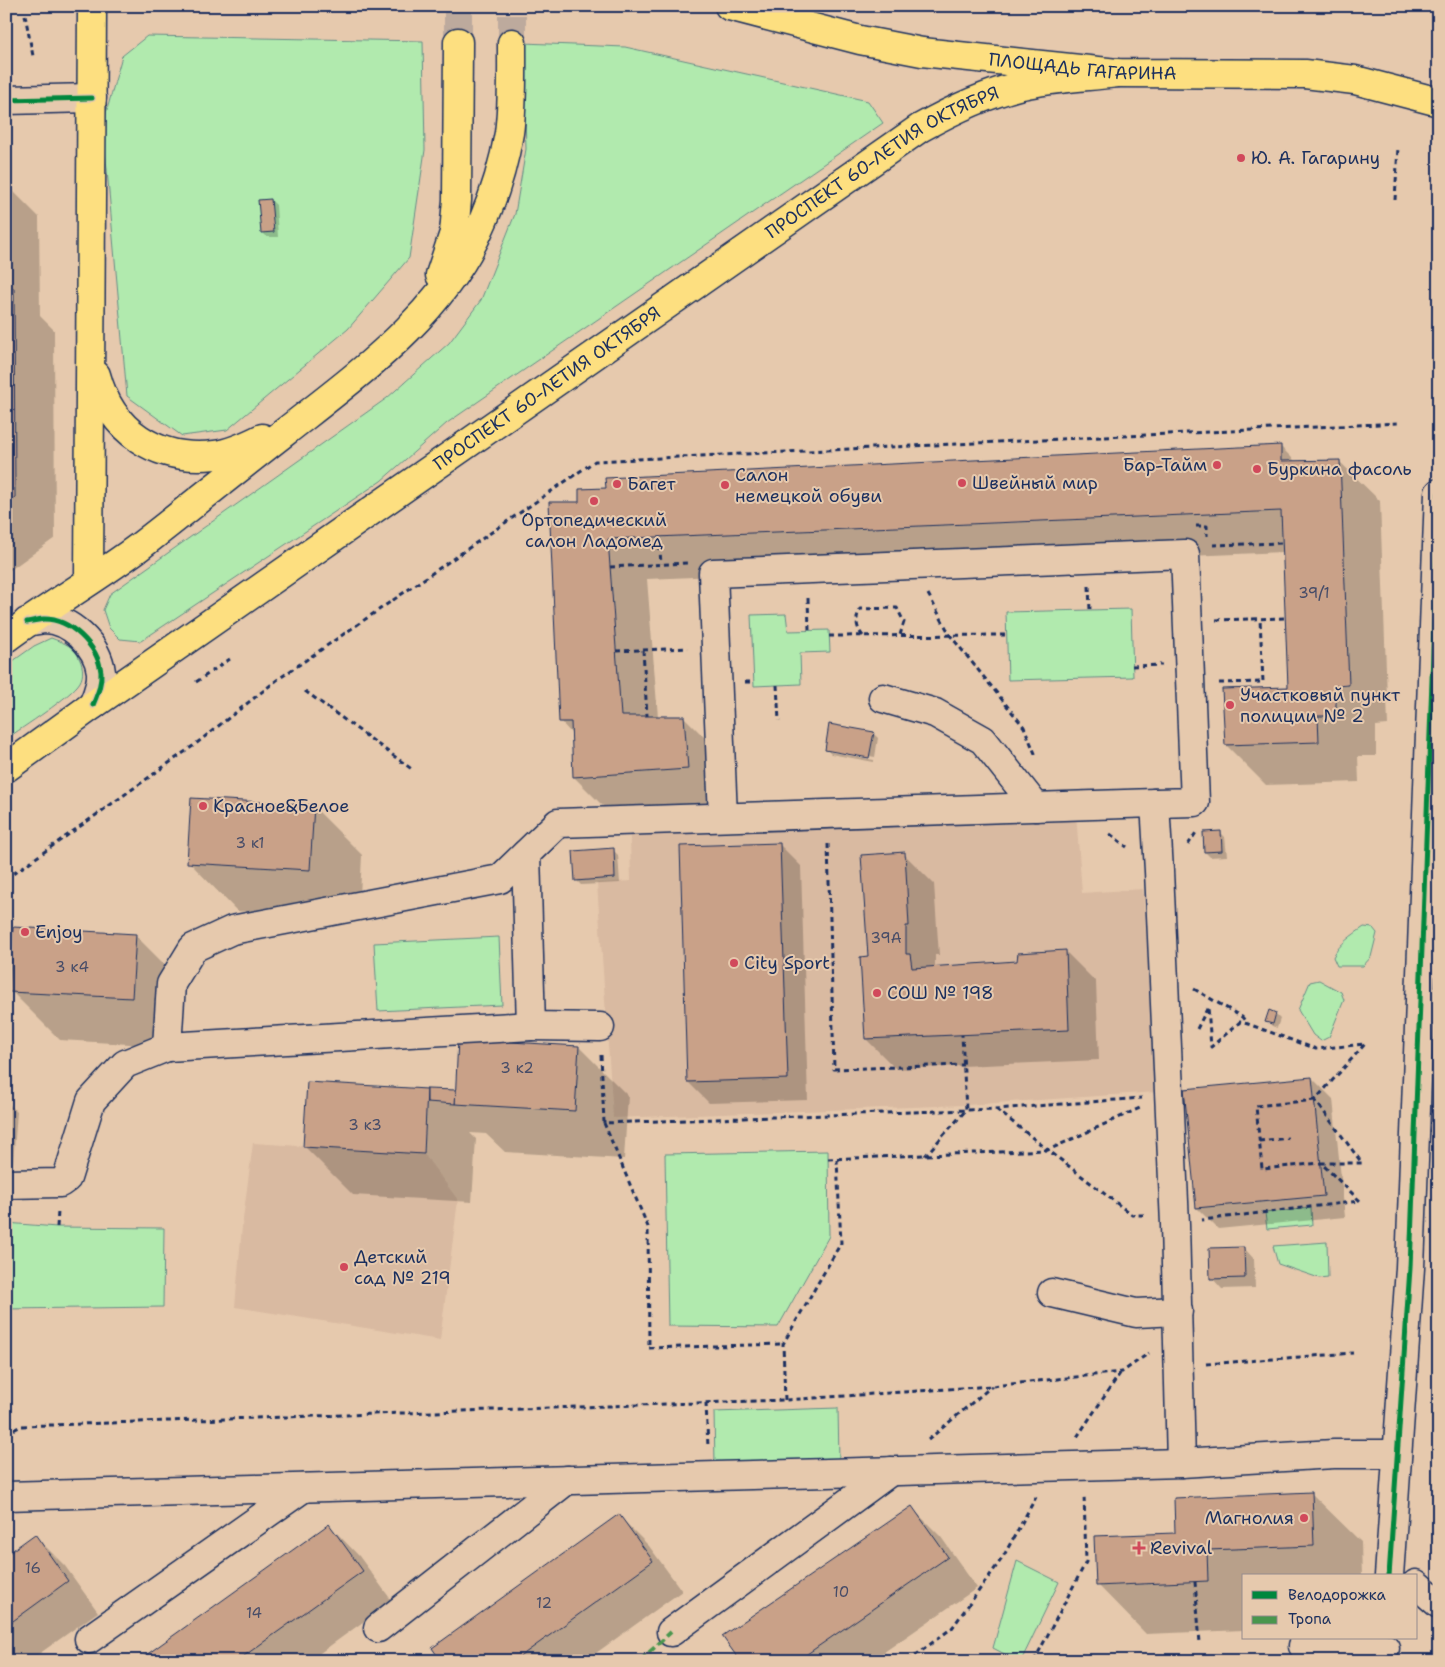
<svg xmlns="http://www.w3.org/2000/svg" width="1445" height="1667" font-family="'Shantell Sans',sans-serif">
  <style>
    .built { fill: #d9baa1 }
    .green { fill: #b1eaae; stroke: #668c86 }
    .shadow { fill: #0003 }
    .building { fill: #c9a188; stroke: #1b2f5e }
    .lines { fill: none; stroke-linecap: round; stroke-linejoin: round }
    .major-tunnel { stroke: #bdaa9d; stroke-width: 28; stroke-dasharray: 28 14; stroke-linecap: butt }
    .minor-casing { stroke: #1b2f5e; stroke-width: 31 }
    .major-casing { stroke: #1b2f5e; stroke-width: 31 }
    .path { stroke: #1b2f5e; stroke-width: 3; stroke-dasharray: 5 4; stroke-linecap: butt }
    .minor { stroke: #e6c9ad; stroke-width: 28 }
    .major { stroke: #fddf80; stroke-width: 28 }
    .quiet { stroke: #49964d; stroke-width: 4; stroke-dasharray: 8 4; stroke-linecap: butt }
    .cycleway-casing { stroke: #e6c9ad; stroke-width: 8 }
    .cycleway { stroke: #00873e; stroke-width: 5 }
    .poi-dot { fill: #d1495b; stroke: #e6c9ad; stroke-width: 2 }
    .labels { text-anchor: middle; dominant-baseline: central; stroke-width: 4; stroke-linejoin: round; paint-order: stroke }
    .number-label { font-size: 15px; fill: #464c68 }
    .street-label { font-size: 18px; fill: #1b2f5e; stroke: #e6c9ad }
    .poi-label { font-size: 18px; fill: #1b2f5e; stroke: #e6c9ad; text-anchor: start }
  </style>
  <rect width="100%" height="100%" fill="#e6c9ad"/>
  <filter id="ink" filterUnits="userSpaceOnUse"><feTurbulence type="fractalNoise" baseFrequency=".02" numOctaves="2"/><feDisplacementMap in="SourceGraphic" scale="10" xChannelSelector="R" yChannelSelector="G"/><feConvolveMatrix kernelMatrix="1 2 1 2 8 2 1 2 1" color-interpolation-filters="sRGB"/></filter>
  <g filter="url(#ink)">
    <g class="built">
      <polygon points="1076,814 1082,893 1143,889 1157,1092 966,1105 613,1118 597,883 631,881 630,836"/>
      <polygon points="253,1143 424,1154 458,1200 440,1340 235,1307 242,1227"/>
    </g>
    <g class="green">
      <polygon points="147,36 423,41 425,150 409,258 348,329 227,430 182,436 127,396 103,124 122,56"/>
      <polygon points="523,43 625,47 868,101 883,123 447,423 381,481 141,641 120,639 109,628 103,610 110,594 387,398 449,343 481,300 515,214 526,149"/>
      <polygon points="1131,609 1133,677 1008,680 1006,612"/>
      <polygon points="786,614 788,631 829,630 830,652 800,653 801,684 754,686 751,615"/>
      <path d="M 51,638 C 64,643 75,646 80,660 C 83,667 84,675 80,682 C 71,697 23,727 6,739 L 6,666 L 34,646 Z"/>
      <path d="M 1364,927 L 1373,928 L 1377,933 L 1371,957 L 1363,966 L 1337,966 L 1333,957 C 1340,943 1351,936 1364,927 Z"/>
      <polygon points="499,937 502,1005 378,1011 374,943"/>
      <polygon points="1319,980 1341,992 1344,1000 1329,1037 1321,1041 1313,1035 1298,1010 1310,982"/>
      <polygon points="828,1151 829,1236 778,1327 668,1326 665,1154"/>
      <polygon points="1311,1208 1312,1225 1267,1229 1265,1213"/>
      <polygon points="6,1223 57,1227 164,1228 163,1307 6,1309"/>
      <polygon points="1327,1242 1328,1277 1319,1278 1278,1264 1273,1246"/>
      <polygon points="838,1408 839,1460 715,1464 714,1412"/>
      <polygon points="1017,1561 1059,1582 1021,1661 1018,1661 993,1648"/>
    </g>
    <g class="shadow">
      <polygon points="6,184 39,217 40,316 54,330 55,538 6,573"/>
      <polygon points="271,200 276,205 278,237 267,237 262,232"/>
      <polygon points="1281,447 1296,462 1339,461 1380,501 1388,725 1376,726 1376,756 1358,756 1359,782 1266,785 1226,745 1289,688 1284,552 647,579 658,717 684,717 724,757 728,809 614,817 574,777 572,734 560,721 581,503"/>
      <polygon points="873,733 878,738 875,757 830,749 830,752 874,760 874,762 831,754 826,749"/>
      <polygon points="313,806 362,855 359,918 237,911 189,862"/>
      <polygon points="1220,832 1225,837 1227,856 1210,857 1205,852"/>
      <polygon points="780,845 801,866 808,1100 709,1103 688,1082"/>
      <polygon points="613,850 618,855 620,883 581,885 576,880"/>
      <polygon points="904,854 934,884 939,955 935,955 935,968 1018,962 1066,952 1096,982 1099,1060 896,1069 866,1039 869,957"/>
      <polygon points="135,935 184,984 181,1047 60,1040 11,991"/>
      <polygon points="1275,1014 1280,1019 1277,1028 1272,1026 1267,1021"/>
      <polygon points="579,1047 628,1096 624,1159 505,1152 486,1134 470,1133 476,1139 472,1202 353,1195 304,1146 308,1083 457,1092"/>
      <polygon points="1312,1078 1333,1099 1345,1217 1218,1229 1197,1208 1186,1090"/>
      <polygon points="6,1101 17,1112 12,1176 6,1175"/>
      <polygon points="1244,1248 1254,1259 1255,1288 1222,1289 1212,1278"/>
      <polygon points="1312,1494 1361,1542 1362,1576 1244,1576 1244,1630 1146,1634 1098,1585 1177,1534"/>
      <polygon points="911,1507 941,1537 977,1588 871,1661 741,1661"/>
      <polygon points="619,1516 649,1546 682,1591 585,1661 443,1661"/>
      <polygon points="329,1525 359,1556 392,1601 309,1661 145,1661"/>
      <polygon points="35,1536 65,1566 98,1612 29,1661 6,1661 6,1556"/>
    </g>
    <g class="building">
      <polygon points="271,199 274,232 261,233 258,200"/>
      <polygon points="6,288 14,288 15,497 6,504"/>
      <polygon points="1281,445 1281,461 1340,460 1349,685 1336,686 1336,716 1318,716 1319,742 1225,745 1222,689 1288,687 1281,511 608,539 621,716 684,716 688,769 573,777 571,722 559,722 549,502 579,502 579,489 606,488 605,478"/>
      <polygon points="829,724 874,732 869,758 825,750"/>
      <polygon points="191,798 314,805 310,870 187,863"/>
      <polygon points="1221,831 1222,851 1204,852 1203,832"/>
      <polygon points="780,843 788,1079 687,1082 680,846"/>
      <polygon points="614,848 615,878 575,881 573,851"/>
      <polygon points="905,852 909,926 906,926 906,954 910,954 912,968 1017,961 1018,953 1066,950 1069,1030 865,1039 860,957 868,956 861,855"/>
      <polygon points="13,927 136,934 132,998 9,992"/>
      <polygon points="1269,1010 1276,1013 1273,1024 1265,1022"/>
      <polygon points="458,1039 579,1046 575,1111 455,1104"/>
      <polygon points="1312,1077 1324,1196 1196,1208 1184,1089"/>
      <polygon points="307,1082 427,1089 424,1154 303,1147"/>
      <polygon points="427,1089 456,1090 455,1104 427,1102"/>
      <polygon points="1244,1247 1245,1278 1210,1279 1209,1248"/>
      <polygon points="1312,1492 1314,1546 1207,1550 1208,1581 1096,1586 1094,1536 1175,1533 1174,1498"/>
      <polygon points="912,1506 948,1557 797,1661 740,1661 722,1636"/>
      <polygon points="619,1514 653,1561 514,1661 441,1661 432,1648"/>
      <polygon points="329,1524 363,1571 237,1661 144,1661 142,1658"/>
      <polygon points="35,1534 68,1581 6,1626 6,1555"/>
    </g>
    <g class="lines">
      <g class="major-tunnel">
        <polyline points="458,6 458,42"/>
        <polyline points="512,43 512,6"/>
      </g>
      <g class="minor-casing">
        <g id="minor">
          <polyline points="6,100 92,98"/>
          <path d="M 27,622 C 32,621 38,620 43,619 C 70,618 98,646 101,672 C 102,684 97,695 93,705"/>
          <polyline points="883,698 935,713 983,740 1036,807"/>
          <polyline points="723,817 713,573 1185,554 1195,802 1155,803"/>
          <polyline points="526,854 531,1026 600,1027"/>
          <polyline points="167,1047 531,1026"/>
          <polyline points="6,1184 60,1183 67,1178 91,1101 125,1064 167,1047 171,984 193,948 232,930 500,879 558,823 1155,803 1159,871 1175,1224 1181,1463"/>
          <polyline points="1052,1293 1136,1313 1178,1311"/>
          <polyline points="6,1496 1181,1463 1334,1454 1397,1454"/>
          <polyline points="1389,1576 1410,1268 1439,493"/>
          <polyline points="1416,1584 1439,1604"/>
          <polyline points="378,1628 567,1480"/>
          <polyline points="671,1632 891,1471"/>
          <polyline points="89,1639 303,1488"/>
          <polyline points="1303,1646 1385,1648"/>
        </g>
      </g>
      <g class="major-casing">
        <g id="major">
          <path id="s1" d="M 729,6 L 860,40 L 922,52 L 1117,73 L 1305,74 L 1355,80 L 1439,102"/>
          <polyline points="440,275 454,233 457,200 458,42"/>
          <path d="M 96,375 C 111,431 156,462 215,455 C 231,453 248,445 262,438"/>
          <polyline points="89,581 92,6"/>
          <path d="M 6,638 C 49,606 96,579 139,547 C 188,509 236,470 285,432 C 360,373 446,312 483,221 C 495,193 504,163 509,133 C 513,104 512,73 512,43"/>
          <path id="s2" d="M 6,768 L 93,705 L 920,128 C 952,110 986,94 1022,85 C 1053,78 1086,77 1117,73"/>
        </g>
      </g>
      <g class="path">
        <polyline points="25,15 33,56"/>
        <polyline points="1395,200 1398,147"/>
        <polyline points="1196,526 1207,526 1207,536"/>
        <polyline points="659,537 661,564"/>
        <polyline points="1213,545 1282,543"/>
        <polyline points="610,567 687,563"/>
        <polyline points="1089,586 1090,610"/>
        <polyline points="928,594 950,635 1024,727 1036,756"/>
        <polyline points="808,598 809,630"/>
        <polyline points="1216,620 1285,618"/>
        <polyline points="829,636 1007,635"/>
        <path d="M 863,636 C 856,628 855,618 860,609 L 897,608 L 904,622 L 900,635"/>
        <polyline points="643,650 647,716"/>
        <polyline points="616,651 688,648"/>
        <polyline points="1132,666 1162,665"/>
        <polyline points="196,682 230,659"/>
        <polyline points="745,682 753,682"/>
        <polyline points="1219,683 1263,682 1260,619"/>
        <polyline points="777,685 779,721"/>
        <polyline points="305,691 413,770"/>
        <polyline points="1110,834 1127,847"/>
        <polyline points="828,844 834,1069 963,1065"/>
        <polyline points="1188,845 1197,831"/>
        <polyline points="6,879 193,746 277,680 595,461 1400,423"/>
        <polyline points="1194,989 1242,1017 1247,1023"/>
        <polyline points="1197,1029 1208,1007 1211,1047 1240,1022 1248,1024 1316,1049 1365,1044 1315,1100 1362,1163 1321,1163 1360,1201 1202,1220"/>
        <polyline points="601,1055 604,1123 996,1109 1142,1098"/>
        <polyline points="1315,1100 1256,1106 1262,1169 1321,1163"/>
        <polyline points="996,1109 1048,1150 1142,1107"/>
        <polyline points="604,1123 648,1227 649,1348 783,1344"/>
        <polyline points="1259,1141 1288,1138"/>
        <polyline points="925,1156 966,1110 962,1035"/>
        <polyline points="828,1159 1048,1150 1132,1215 1145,1215"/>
        <polyline points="57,1227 58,1211"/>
        <polyline points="1206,1364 1353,1353"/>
        <polyline points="785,1400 783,1344 841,1243 837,1160"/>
        <polyline points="706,1403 708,1447"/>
        <polyline points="6,1434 21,1426 785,1400 992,1386 1122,1372 1149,1353"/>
        <polyline points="1077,1437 1121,1372"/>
        <polyline points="928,1440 992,1386"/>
        <polyline points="1195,1582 1200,1643"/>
        <polyline points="908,1661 952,1628 1003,1557 1036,1497"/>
        <polyline points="1034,1661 1086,1562 1084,1494"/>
      </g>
      <use href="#minor" class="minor"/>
      <use href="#major" class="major"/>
      <polyline class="quiet" points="640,1661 671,1632"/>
      <g class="cycleway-casing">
        <g id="cycleway">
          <polyline points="6,100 92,98"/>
          <path d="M 27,622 C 32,621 38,620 43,619 C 70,618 98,646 101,672 C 102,684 97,695 93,705"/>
          <polyline points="1389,1576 1410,1268 1439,493"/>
        </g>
      </g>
      <use href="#cycleway" class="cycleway"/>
    </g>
  </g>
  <g class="poi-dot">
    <circle cx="1241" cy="158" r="5"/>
    <circle cx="1217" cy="465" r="5"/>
    <circle cx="1257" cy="469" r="5"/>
    <circle cx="962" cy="483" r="5"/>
    <circle cx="617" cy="484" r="5"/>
    <circle cx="725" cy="485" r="5"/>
    <circle cx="594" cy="501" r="5"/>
    <circle cx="1230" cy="705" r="5"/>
    <circle cx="203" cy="806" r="5"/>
    <circle cx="25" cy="932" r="5"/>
    <circle cx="734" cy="963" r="5"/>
    <circle cx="877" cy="993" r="5"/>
    <circle cx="344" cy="1267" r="5"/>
    <circle cx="1304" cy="1518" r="5"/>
    <path d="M1136.5 1540.5h5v5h5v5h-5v5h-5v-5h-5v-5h5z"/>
  </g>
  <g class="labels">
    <g class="number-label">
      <text x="1314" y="593">39/1</text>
      <text x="250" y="843">3 к1</text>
      <text x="886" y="938">39А</text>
      <text x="72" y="967">3 к4</text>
      <text x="517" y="1068">3 к2</text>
      <text x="365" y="1125">3 к3</text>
      <text x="33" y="1568">16</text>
      <text x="841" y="1592">10</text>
      <text x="544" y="1603">12</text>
      <text x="254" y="1613">14</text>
    </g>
    <g class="street-label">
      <text stroke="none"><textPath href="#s1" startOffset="360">ПЛОЩАДЬ ГАГАРИНА</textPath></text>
      <text stroke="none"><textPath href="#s2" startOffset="1066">ПРОСПЕКТ 60-ЛЕТИЯ ОКТЯБРЯ</textPath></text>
      <text stroke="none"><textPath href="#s2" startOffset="661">ПРОСПЕКТ 60-ЛЕТИЯ ОКТЯБРЯ</textPath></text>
    </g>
    <g class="poi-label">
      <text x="1251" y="158">Ю. А. Гагарину</text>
      <text x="1207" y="465" text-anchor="end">Бар-Тайм</text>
      <text x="1267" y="469">Буркина фасоль</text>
      <text x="735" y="475">Салон<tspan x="735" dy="21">немецкой обуви</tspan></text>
      <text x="972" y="483">Швейный мир</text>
      <text x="627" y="484">Багет</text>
      <text x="594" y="520" text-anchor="middle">Ортопедический<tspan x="594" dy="21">салон Ладомед</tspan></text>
      <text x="1240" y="695">Участковый пункт<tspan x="1240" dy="21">полиции № 2</tspan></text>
      <text x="213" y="806">Красное&amp;Белое</text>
      <text x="35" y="932">Enjoy</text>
      <text x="744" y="963">City Sport</text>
      <text x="887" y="993">СОШ № 198</text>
      <text x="354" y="1257">Детский<tspan x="354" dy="21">сад № 219</tspan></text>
      <text x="1294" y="1518" text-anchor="end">Магнолия</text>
      <text x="1150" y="1548">Revival</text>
    </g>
  </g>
  <rect width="1445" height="1667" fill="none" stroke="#e6c9ad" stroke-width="25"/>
  <rect x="12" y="12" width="1420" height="1642" fill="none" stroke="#1b2f5e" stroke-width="2" filter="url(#ink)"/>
  <rect x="1242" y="1574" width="175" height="65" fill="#e6c9ad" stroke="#958b8d"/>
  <rect x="1252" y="1591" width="25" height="8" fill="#00873e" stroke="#958b8d"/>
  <text x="1288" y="1600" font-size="15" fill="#1b2f5e">Велодорожка</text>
  <rect x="1252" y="1616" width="25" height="8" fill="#49964d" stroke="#958b8d"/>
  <text x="1288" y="1624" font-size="15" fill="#1b2f5e">Тропа</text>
</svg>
